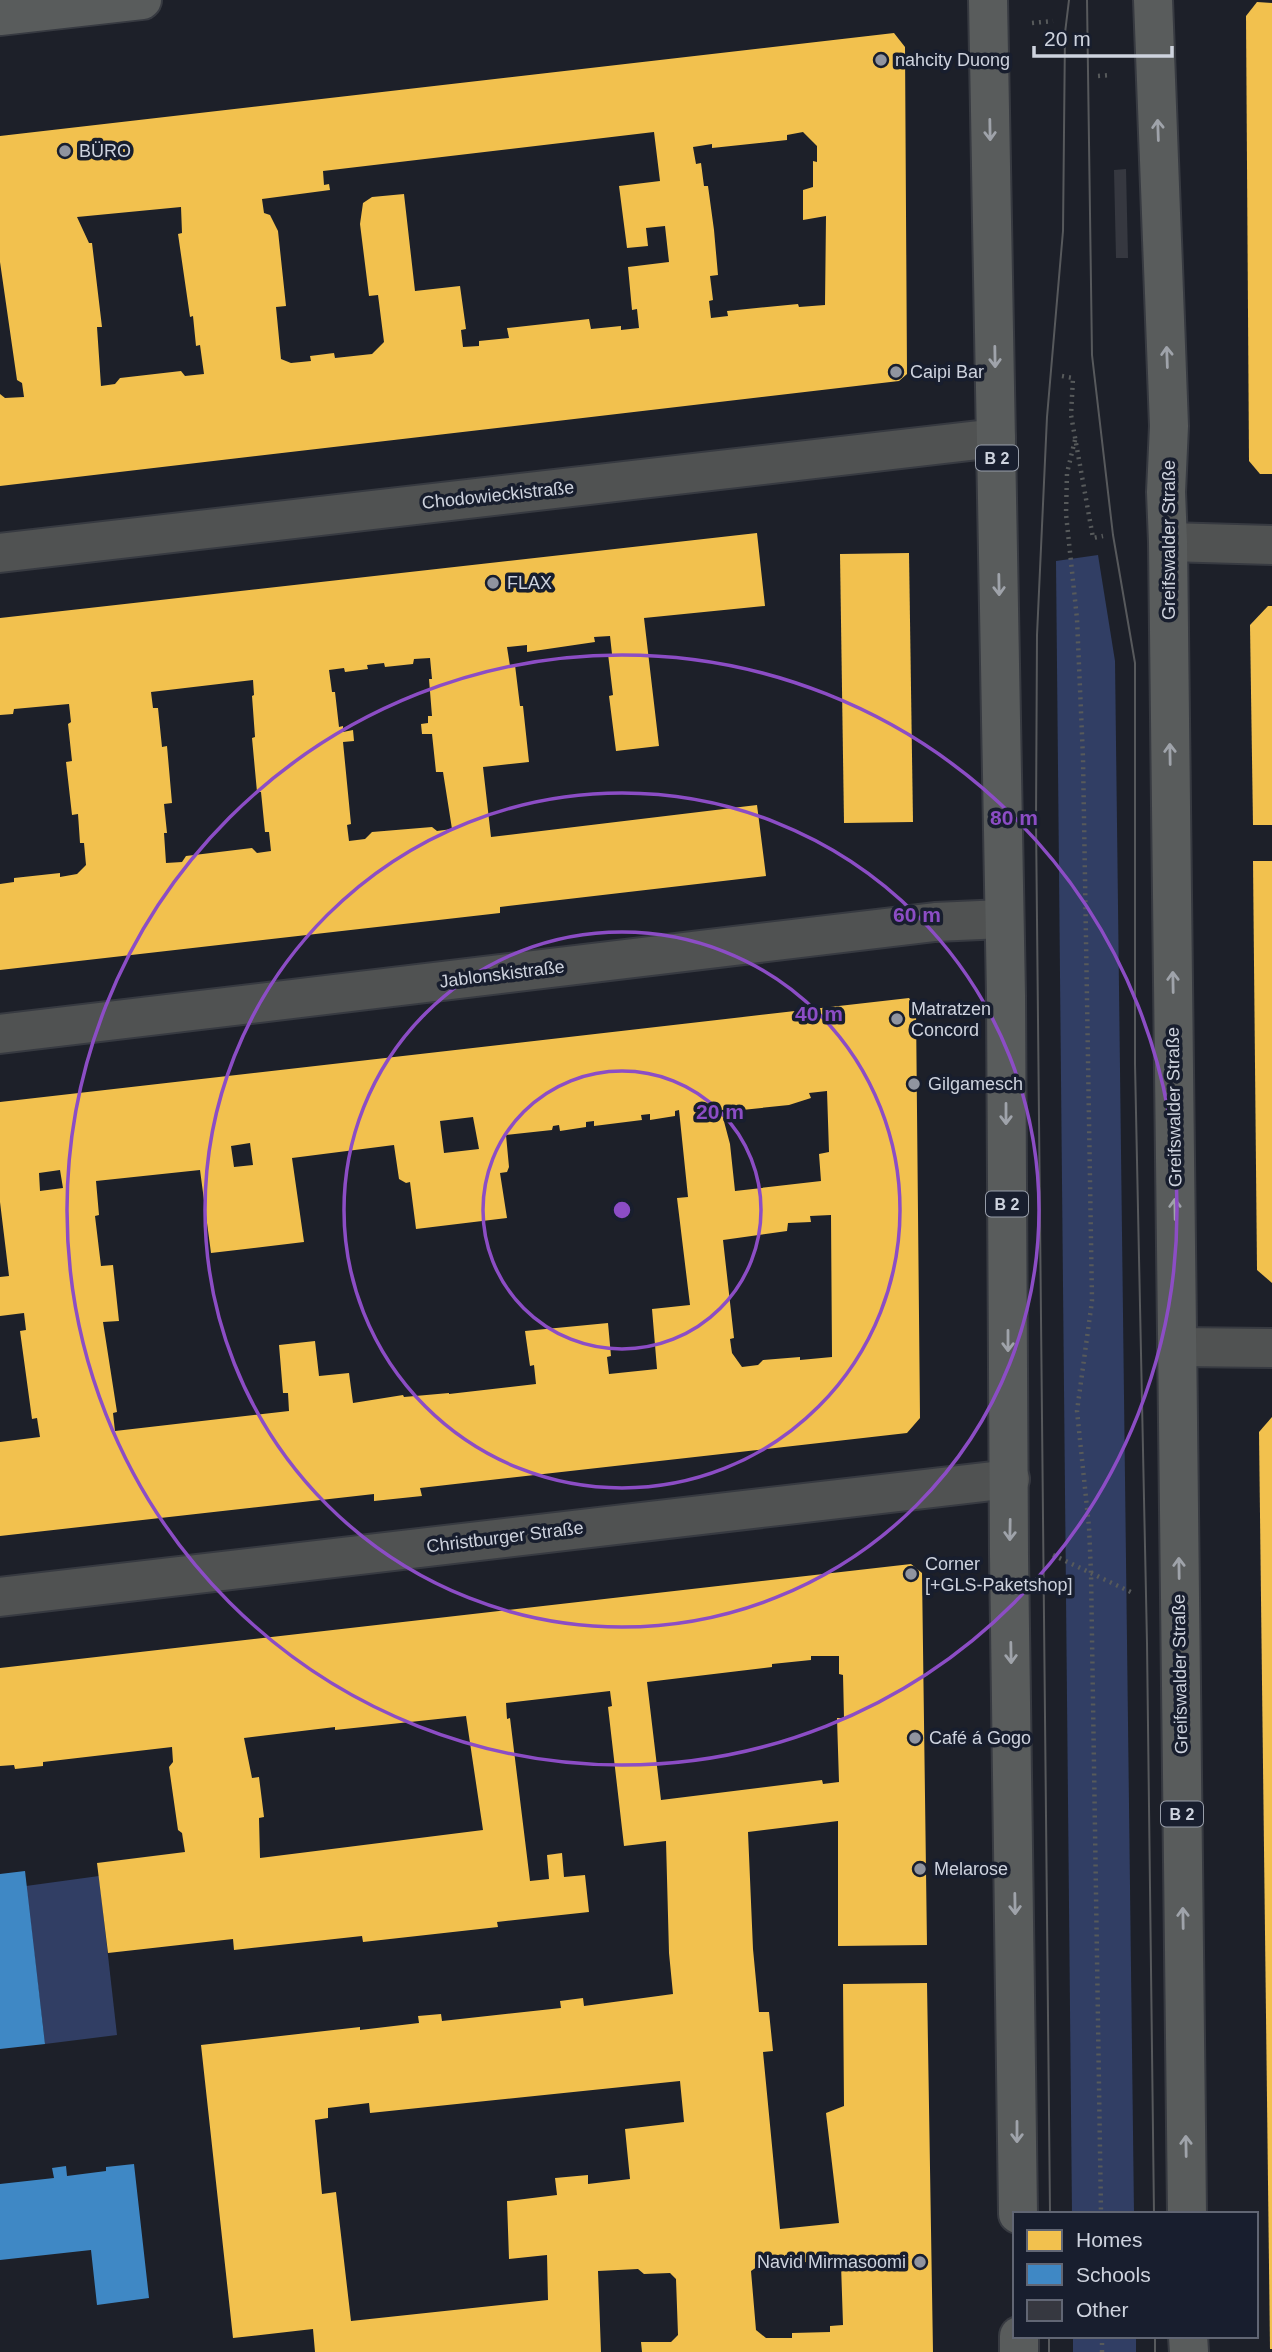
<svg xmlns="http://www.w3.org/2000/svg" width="1272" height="2352" font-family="Helvetica,sans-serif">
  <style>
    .green { fill: #313e64 }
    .homes { fill: #f2c14e; fill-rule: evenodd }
    .schools { fill: #3f88c5 }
    .building { fill: #363840 }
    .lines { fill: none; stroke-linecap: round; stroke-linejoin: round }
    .minor-casing { stroke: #373a41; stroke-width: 42 }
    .primary-casing { stroke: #373a41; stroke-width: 42 }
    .path { stroke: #575a5b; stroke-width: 4.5; stroke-dasharray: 2 5; stroke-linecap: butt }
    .minor { stroke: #505252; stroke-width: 38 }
    .primary { stroke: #595c5c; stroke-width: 38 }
    .tram { stroke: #57595c; stroke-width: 2 }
    .oneway { stroke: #9fa3aa }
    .ring { fill: none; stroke: #8c4dc5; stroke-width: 3.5 }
    .poi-dot { fill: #90949f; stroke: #181e2e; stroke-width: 2.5 }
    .labels { text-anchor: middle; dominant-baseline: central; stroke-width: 7; stroke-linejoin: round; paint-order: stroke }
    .shield { fill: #181e2e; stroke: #979da9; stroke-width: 2 }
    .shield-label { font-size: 16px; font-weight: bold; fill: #ced3de }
    .poi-label { font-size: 18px; fill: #ced3de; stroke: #181e2e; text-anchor: start }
    .street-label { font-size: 18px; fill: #ced3de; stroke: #181e2e }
    .centre { fill: #8c4dc5; stroke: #181e2e; stroke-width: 3.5 }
    .ring-label { font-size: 21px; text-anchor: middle; font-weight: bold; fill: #8c4dc5; stroke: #181e2e; stroke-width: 7; stroke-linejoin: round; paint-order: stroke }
  </style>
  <rect width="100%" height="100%" fill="#1d2029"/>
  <g class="green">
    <polygon points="1098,555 1115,661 1134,2214 1072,2214 1056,561"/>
    <polygon points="99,1876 117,2035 45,2044 26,1886"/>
    <rect x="1073" y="2336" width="63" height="16"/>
  </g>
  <g class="homes">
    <polygon points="1257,2 1272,3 1272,474 1260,474 1249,461 1246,16"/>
    <path d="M 894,33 L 905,47 L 907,374 L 899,381 L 0,486 L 0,394 L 5,398 L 24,397 L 22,383 L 17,380 L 0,262 L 0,136 ZM 654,132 L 660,181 L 619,186 L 627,248 L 648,246 L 646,228 L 665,226 L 669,262 L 628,267 L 632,310 L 637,309 L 639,328 L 621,330 L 621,326 L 591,329 L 589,319 L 507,328 L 509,338 L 479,341 L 479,346 L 463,347 L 461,330 L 466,329 L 460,286 L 415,291 L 404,194 L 372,197 L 363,203 L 360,224 L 369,296 L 378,295 L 384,342 L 372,354 L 335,358 L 334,353 L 310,356 L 311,361 L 291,363 L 281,359 L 276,307 L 286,306 L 278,231 L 270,215 L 264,213 L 262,199 L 330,190 L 329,184 L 324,185 L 323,171 ZM 803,132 L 817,146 L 817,162 L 813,161 L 813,187 L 803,190 L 803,220 L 826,216 L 825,305 L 799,307 L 798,304 L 727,311 L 728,316 L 711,318 L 709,301 L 713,300 L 710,276 L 718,275 L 714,230 L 708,186 L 704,186 L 701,163 L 696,164 L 693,147 L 712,144 L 712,148 L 787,140 L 787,135 ZM 181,207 L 182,233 L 178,234 L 190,317 L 193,316 L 196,346 L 200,345 L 204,374 L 185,376 L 181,371 L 120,378 L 115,384 L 101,386 L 97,327 L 102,327 L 92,243 L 89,243 L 77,217 Z"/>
    <path d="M 757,533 L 765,606 L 644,618 L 659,746 L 616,751 L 609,696 L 613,695 L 608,654 L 612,654 L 610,636 L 594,637 L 595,642 L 527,652 L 527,645 L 507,647 L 510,666 L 515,665 L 520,706 L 523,706 L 529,762 L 483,767 L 491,837 L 757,805 L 766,876 L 500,907 L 500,913 L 0,970 L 0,884 L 14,882 L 14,878 L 60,873 L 60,877 L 77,874 L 86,865 L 84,843 L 80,843 L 78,814 L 72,815 L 66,762 L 72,761 L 68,724 L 71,722 L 69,704 L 14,709 L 13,714 L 0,715 L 0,618 ZM 430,658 L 432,679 L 429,679 L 432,716 L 428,716 L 428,723 L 421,724 L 422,734 L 432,734 L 436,772 L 443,772 L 452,829 L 437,831 L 432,827 L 372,832 L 365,839 L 349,841 L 347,825 L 351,824 L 343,742 L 354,741 L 353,730 L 343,732 L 343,726 L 339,727 L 335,692 L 332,692 L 329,670 L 344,668 L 345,672 L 368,669 L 367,665 L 384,663 L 385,667 L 413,664 L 414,659 ZM 253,680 L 254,695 L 252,696 L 255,737 L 252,738 L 257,792 L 261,792 L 265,832 L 269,832 L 271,851 L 257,853 L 252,848 L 186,856 L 182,862 L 166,863 L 164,833 L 167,833 L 164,804 L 172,803 L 167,746 L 162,747 L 158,708 L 153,708 L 151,692 Z"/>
    <polygon points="909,553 913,822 844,823 840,554"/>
    <polygon points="1268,606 1272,606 1272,825 1253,825 1250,625"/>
    <polygon points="1253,861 1272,861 1272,1283 1257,1270"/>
    <path d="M 909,998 L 916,1008 L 920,1418 L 907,1433 L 420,1488 L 422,1496 L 374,1501 L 374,1494 L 0,1536 L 0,1442 L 40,1437 L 37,1418 L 32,1419 L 20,1331 L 26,1330 L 24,1313 L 0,1316 L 0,1277 L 9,1276 L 0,1202 L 0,1102 ZM 827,1091 L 829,1152 L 819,1154 L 821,1181 L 735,1191 L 730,1144 L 721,1110 L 738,1108 L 742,1110 L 789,1105 L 811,1098 L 809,1093 ZM 679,1110 L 688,1197 L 677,1198 L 690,1305 L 652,1309 L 657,1369 L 609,1374 L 607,1357 L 611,1356 L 608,1323 L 525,1331 L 530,1366 L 534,1365 L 536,1384 L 449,1394 L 449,1393 L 404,1397 L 403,1395 L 353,1403 L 349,1373 L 319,1376 L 315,1341 L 279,1345 L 283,1393 L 288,1393 L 289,1411 L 115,1431 L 113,1413 L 117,1412 L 103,1322 L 119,1321 L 113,1265 L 101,1266 L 95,1216 L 99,1215 L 96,1181 L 200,1170 L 211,1253 L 304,1242 L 292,1158 L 394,1145 L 399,1179 L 406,1183 L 410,1182 L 416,1229 L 507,1218 L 500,1173 L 507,1172 L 509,1167 L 506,1135 L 552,1130 L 553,1126 L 559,1125 L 560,1131 L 586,1127 L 586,1122 L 594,1121 L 594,1126 L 642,1120 L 641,1115 L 650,1114 L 650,1120 L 675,1116 L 675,1111 ZM 473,1117 L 479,1149 L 444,1153 L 440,1121 ZM 250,1143 L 253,1165 L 234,1167 L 231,1146 ZM 60,1170 L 63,1188 L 40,1191 L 39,1173 ZM 831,1215 L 832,1357 L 800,1360 L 800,1357 L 763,1360 L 758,1365 L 742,1367 L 732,1353 L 730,1339 L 734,1338 L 723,1240 L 787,1231 L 788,1223 L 811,1222 L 810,1216 Z"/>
    <polygon points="1272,1417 1272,2349 1270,2349 1259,1432"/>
    <path d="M 911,1564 L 922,1573 L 927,1945 L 838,1946 L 838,1821 L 748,1832 L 753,1949 L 759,2012 L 769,2012 L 773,2051 L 763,2052 L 780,2229 L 839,2223 L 826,2113 L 844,2106 L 843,1984 L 927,1983 L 933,2352 L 642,2352 L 641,2342 L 671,2342 L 678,2335 L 676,2279 L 670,2273 L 644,2274 L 638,2269 L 598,2271 L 601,2352 L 315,2352 L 313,2329 L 233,2338 L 201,2045 L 360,2027 L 360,2030 L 419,2023 L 418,2016 L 441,2014 L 442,2021 L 561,2008 L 560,2001 L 583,1998 L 584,2006 L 673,1994 L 669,1953 L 666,1841 L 624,1846 L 608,1707 L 612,1706 L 610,1691 L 506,1703 L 507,1719 L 510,1718 L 530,1881 L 549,1879 L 547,1855 L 562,1853 L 564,1877 L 585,1875 L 589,1912 L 497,1922 L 498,1927 L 363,1942 L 362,1936 L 234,1950 L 233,1939 L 108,1953 L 97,1863 L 185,1852 L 182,1833 L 178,1830 L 169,1767 L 173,1762 L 172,1747 L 43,1762 L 43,1766 L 15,1769 L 14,1765 L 0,1766 L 0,1668 ZM 811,1656 L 839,1656 L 839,1674 L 843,1675 L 844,1718 L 837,1718 L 839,1782 L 823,1784 L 822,1780 L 661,1800 L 647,1682 L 772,1667 L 772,1664 L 811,1660 ZM 466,1716 L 483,1830 L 260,1858 L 259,1818 L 264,1817 L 259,1777 L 252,1778 L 244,1738 L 335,1727 L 335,1730 ZM 680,2081 L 684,2122 L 625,2129 L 630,2179 L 588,2184 L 588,2175 L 555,2178 L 557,2195 L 507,2201 L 509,2259 L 547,2255 L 548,2300 L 351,2321 L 336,2192 L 322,2194 L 315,2120 L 328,2118 L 328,2108 L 369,2103 L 370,2113 ZM 767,2260 L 841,2264 L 843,2325 L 830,2326 L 830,2332 L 792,2333 L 792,2338 L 766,2338 L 756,2330 L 751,2271 Z"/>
  </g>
  <g class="schools">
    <polygon points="25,1871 45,2044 0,2049 0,1874"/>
    <polygon points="134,2164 149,2298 97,2305 91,2250 0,2260 0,2184 54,2178 52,2168 66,2166 67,2176 106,2171 106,2167"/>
  </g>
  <polygon class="building" points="1126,169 1128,258 1116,258 1114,170"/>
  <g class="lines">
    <g class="minor-casing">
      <g id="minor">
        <polyline points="1168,542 1272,545"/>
        <polyline points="0,553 996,438"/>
        <polyline points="0,1034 935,922 1003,919"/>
        <polyline points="1177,1347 1272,1348"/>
        <polyline points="0,1597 1010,1479"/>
      </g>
    </g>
    <g class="primary-casing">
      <g id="primary">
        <polyline points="988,0 1006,996 1009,1555 1018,2214"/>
        <polyline points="1153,0 1169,426 1166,492 1168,542 1187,2214"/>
        <polyline points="0,16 142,0"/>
        <polyline points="1019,2336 1019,2352"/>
        <polyline points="1188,2336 1189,2352"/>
      </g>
    </g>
    <g class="path">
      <polyline points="1032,23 1053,21"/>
      <polyline points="1098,76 1111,75"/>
      <polyline points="1062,376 1073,378 1071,415 1093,538 1103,536"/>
      <polyline points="1075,440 1067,473 1066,514 1077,619 1083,758 1092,1301 1077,1411 1089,1527 1091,1573 1101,2214"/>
      <polyline points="1053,1555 1135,1594"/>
      <polyline points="1102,2336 1102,2352"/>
    </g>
    <use href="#minor" class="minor"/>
    <use href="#primary" class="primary"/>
    <g class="tram">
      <polyline points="1087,0 1092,355 1113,535 1135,663 1135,1064 1147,1643 1154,2214"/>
      <polyline points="1050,2214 1036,820 1037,635 1047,417 1063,231 1065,33 1069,0"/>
      <polyline points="1155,2336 1155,2352"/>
      <polyline points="1049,2352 1049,2336"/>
    </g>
  </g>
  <defs><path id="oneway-shaft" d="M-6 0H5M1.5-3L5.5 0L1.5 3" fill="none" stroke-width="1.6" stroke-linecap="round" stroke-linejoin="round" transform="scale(1.75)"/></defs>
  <g class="oneway">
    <use href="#oneway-shaft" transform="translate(990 130) rotate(89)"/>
    <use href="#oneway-shaft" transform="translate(1158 130) rotate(-92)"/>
    <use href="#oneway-shaft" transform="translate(995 357) rotate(89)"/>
    <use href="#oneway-shaft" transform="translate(1167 357) rotate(-92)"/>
    <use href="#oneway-shaft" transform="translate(999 585) rotate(89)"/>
    <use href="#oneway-shaft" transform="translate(1170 754) rotate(-91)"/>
    <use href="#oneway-shaft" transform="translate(1173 982) rotate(-91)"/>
    <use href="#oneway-shaft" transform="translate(1006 1114) rotate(90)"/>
    <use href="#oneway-shaft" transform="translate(1175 1209) rotate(-91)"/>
    <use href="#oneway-shaft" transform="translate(1008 1341) rotate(90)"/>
    <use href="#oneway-shaft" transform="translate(1010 1530) rotate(91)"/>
    <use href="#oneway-shaft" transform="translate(1179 1568) rotate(-91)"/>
    <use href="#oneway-shaft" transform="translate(1011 1653) rotate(89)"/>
    <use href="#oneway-shaft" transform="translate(1015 1904) rotate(89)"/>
    <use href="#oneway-shaft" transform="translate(1183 1918) rotate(-91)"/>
    <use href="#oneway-shaft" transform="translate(1017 2132) rotate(90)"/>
    <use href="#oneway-shaft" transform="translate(1186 2146) rotate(-91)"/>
  </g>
  <g class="ring">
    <circle cx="622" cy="1210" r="139"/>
    <circle cx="622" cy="1210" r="278"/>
    <circle cx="622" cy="1210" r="417"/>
    <circle cx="622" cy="1210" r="555"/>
  </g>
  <g class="poi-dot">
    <circle cx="881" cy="60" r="7"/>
    <circle cx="65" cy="151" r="7"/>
    <circle cx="896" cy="372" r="7"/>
    <circle cx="493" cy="583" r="7"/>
    <circle cx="897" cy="1019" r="7"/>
    <circle cx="914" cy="1084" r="7"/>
    <circle cx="911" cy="1574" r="7"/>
    <circle cx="915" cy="1738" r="7"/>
    <circle cx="920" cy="1869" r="7"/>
    <circle cx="920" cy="2262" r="7"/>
  </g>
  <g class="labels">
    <g class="shield">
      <rect x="976" y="445.5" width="42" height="25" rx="5"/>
      <rect x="986" y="1191.5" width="42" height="25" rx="5"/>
      <rect x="1161" y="1801.5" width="42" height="25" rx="5"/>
    </g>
    <g class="shield-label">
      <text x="997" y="458">B 2</text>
      <text x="1007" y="1204">B 2</text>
      <text x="1182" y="1814">B 2</text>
    </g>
    <g class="poi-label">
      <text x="895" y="60">nahcity Duong</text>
      <text x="79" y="151">BÜRO</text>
      <text x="910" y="372">Caipi Bar</text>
      <text x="507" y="583">FLAX</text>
      <text x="911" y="1009">Matratzen<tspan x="911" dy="21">Concord</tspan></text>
      <text x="928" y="1084">Gilgamesch</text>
      <text x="925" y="1564">Corner<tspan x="925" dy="21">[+GLS-Paketshop]</tspan></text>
      <text x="929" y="1738">Café á Gogo</text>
      <text x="934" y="1869">Melarose</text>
      <text x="906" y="2262" text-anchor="end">Navid Mirmasoomi</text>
    </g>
    <g class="street-label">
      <text transform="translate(498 495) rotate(-6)">Chodowieckistraße</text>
      <text transform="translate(1169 540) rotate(-90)">Greifswalder Straße</text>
      <text transform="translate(502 974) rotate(-7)">Jablonskistraße</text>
      <text transform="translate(1174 1107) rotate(-91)">Greifswalder Straße</text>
      <text transform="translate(505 1537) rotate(-7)">Christburger Straße</text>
      <text transform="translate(1180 1674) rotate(-91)">Greifswalder Straße</text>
    </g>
  </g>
  <circle cx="622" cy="1210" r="10" class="centre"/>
  <g class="ring-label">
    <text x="1014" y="825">80 m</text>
    <text x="917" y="922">60 m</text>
    <text x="819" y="1021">40 m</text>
    <text x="720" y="1119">20 m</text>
  </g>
  <rect x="1013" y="2212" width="245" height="126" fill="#181e2e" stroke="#616674" stroke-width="2"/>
  <rect x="1027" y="2230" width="35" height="21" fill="#f2c14e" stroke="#616674" stroke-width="2"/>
  <text x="1076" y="2247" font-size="21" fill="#ced3de">Homes</text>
  <rect x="1027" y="2264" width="35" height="21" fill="#3f88c5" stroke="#616674" stroke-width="2"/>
  <text x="1076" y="2282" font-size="21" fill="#ced3de">Schools</text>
  <rect x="1027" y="2300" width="35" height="21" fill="#363840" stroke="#616674" stroke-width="2"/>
  <text x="1076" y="2317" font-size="21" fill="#ced3de">Other</text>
  <path d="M1034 46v10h138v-10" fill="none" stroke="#ced3de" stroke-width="3.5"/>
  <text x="1044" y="46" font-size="21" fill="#ced3de" stroke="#181e2e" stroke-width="5" paint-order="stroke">20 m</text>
</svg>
